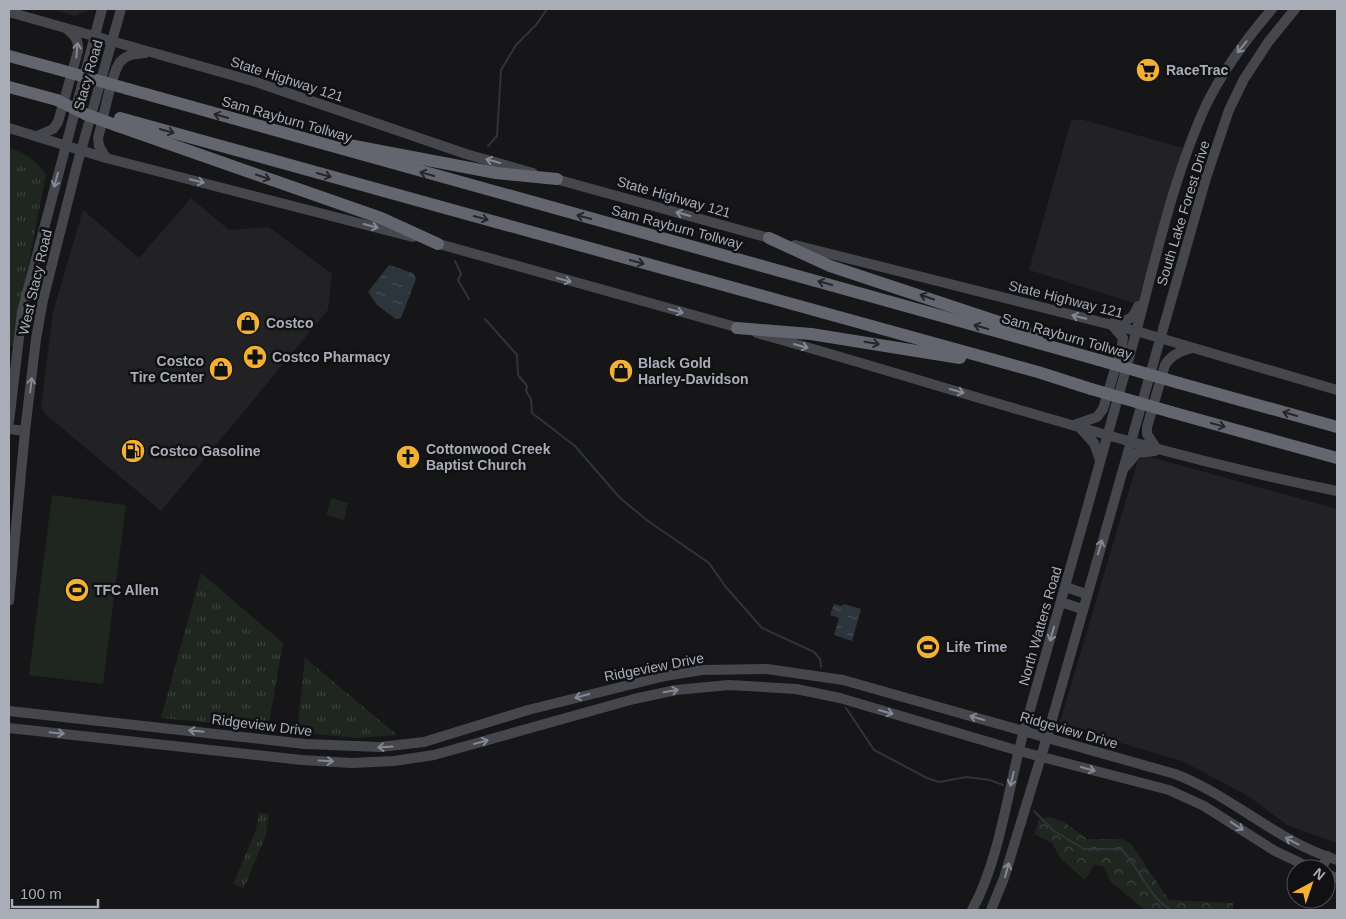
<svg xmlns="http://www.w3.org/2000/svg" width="1346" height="919" font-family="Helvetica,sans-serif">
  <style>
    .built { fill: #222225 }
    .grass { fill: url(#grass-tufts) }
    .forest { fill: url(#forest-crowns) }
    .pitch { fill: #1e261f }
    .water { fill: url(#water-ripples) }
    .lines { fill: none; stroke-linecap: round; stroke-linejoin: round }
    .stream { stroke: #2c353c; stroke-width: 2 }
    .secondary { stroke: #45474d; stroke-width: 10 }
    .motorway { stroke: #63666e; stroke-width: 12 }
    .motorway-bridge { stroke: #63666e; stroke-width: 12 }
    .oneway { stroke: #858993 }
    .oneway2 { stroke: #26262a }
    .labels { text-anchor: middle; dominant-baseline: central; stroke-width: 5; stroke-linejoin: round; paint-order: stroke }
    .poi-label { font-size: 14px; font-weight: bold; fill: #a8adb8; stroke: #111113; text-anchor: start }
    .street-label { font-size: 14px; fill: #a8adb8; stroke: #111113 }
  </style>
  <defs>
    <pattern id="grass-tufts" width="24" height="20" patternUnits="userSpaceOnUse" patternTransform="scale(1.25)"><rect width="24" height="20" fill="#1e261f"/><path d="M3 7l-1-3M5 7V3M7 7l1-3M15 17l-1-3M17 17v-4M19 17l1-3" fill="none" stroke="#3c433d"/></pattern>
    <pattern id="forest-crowns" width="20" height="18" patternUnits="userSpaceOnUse" patternTransform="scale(1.25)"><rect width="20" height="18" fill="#1e261f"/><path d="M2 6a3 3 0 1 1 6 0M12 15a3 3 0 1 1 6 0" fill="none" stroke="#3c433d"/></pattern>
    <pattern id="water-ripples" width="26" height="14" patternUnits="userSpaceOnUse" patternTransform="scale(1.25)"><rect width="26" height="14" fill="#2c353c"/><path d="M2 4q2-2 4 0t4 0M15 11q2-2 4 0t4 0" fill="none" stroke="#485056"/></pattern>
  </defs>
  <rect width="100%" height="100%" fill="#161618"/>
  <g class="built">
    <polygon points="51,9 91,9 75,16"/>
    <polygon points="1080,119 1183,148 1137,304 1029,270 1071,121"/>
    <polygon points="191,198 229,230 269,227 332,274 328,310 161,511 44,413 41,406 53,312 83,210 139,258"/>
    <polygon points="1147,456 1337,509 1337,843 1287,825 1248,796 1182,761 1059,725 1138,460"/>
  </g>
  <g class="grass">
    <path d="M 9,148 C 26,153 35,160 46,174 L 13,346 L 9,346 Z"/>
    <polygon points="201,573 283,643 268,728 161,718"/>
    <polygon points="305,658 397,735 356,738 297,732"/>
    <polygon points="259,813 269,814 266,835 244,888 233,884 256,830"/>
  </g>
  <polygon class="forest" points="1050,817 1064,822 1087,839 1122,839 1131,844 1169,900 1233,903 1233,910 1145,910 1111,882 1103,866 1094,865 1085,880 1060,858 1052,843 1034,834 1039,819"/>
  <g class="pitch">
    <polygon points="52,495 126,505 103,684 29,675"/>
    <polygon points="331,498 348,503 344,520 326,515"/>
  </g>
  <g class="water">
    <polygon points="389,265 413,273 416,279 401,318 396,319 377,305 368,292"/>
    <polygon points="834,604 842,606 844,604 861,609 852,641 834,635 839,618 830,615"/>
  </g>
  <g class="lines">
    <g class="stream">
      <polyline points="488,146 497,136 501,70 516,45 536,25 547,9"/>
      <polyline points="455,261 461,274 458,280 469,299"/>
      <polyline points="485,319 517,355 518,375 527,386 526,391 531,399 532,413 575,446 620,498 648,521 709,563 725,586 762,628 814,652 820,659 821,667"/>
      <polyline points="846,708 874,750 927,778 939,782 966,777 990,780 1003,785"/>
      <path d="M 1034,811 L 1054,831 L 1084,849 L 1121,849 C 1140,868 1148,897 1171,910"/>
    </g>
    <g class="secondary">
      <polyline points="9,12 256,82 466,154 533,173"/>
      <polyline points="9,128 106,158 413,237"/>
      <path d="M 37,136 L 53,129 L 58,122 L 78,51 C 79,40 75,36 67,29"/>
      <path d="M 106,158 L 99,146 L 98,138 C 103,121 111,74 120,62 C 127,54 135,54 145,53"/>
      <polyline points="552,178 776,240"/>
      <polyline points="432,242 743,329"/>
      <polyline points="795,245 1136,331 1337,390"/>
      <path d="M 1114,322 C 1127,321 1133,320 1138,306"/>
      <path d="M 757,333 C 950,387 1141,452 1337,491"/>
      <polyline points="9,422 22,312 102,9"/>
      <polyline points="1074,425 1097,417 1103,409 1122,346 1123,338 1112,325"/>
      <polyline points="9,429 25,431"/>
      <polyline points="1081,429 1094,443 1100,460"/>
      <path d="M 1156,448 L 1147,434 L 1147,427 L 1165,365 C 1172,354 1181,351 1193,348"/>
      <polyline points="1126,466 1137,453 1155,451"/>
      <polyline points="1066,587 1086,594"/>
      <polyline points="9,601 25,431 36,339 43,300 77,165 121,9"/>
      <polyline points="1061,602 1082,609"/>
      <path d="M 9,711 L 305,744 L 380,747 L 424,742 L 528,710 L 665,676 L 702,670 L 767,669 L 843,680 L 1175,774 C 1233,796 1277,842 1337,860"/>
      <polyline points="9,728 302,760 352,763 394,761 434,755 634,699 676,690 729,685 796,689 840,698 1019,751 1169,790 1204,806 1275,851 1313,869"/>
      <polyline points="1322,869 1327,856"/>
      <polyline points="1326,874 1337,878"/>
      <path d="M 972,910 C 1000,860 1008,787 1024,731 C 1060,604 1096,478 1131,351 C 1153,271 1172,178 1207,103 C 1224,69 1247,38 1272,9"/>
      <polyline points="991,910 1004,878 1047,737 1206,178 1229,110 1244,79 1269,41 1295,9"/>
    </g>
    <g class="motorway">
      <polyline points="9,56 57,69"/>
      <polyline points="9,87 57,100"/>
      <polyline points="128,89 1099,360"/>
      <polyline points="120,118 1038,372 1091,389"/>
      <polyline points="118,126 381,218 438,244"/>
      <polyline points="349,145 496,173 557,179"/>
      <polyline points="769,238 830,266 1023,330 1037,337"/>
      <polyline points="737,328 811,334 960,358"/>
      <polyline points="1179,383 1337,427"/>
      <polyline points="1171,412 1337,458"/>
    </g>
    <g class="motorway-bridge">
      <polyline points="57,69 128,89"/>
      <polyline points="57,100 85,114 118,126"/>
      <polyline points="1099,360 1179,383"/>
      <polyline points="1091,389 1171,412"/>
    </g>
  </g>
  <defs><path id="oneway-shaft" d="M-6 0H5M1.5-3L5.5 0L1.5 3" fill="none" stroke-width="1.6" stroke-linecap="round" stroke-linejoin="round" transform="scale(1.25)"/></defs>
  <g class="oneway">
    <use href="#oneway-shaft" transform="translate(1242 47) rotate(129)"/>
    <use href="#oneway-shaft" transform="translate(77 50) rotate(-85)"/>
    <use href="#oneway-shaft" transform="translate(493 161) rotate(-164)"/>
    <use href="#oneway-shaft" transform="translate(56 180) rotate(105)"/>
    <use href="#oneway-shaft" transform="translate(197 181) rotate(14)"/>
    <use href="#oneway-shaft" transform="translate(683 214) rotate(-164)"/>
    <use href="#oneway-shaft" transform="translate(371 226) rotate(15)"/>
    <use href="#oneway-shaft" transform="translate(564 280) rotate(15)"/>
    <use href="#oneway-shaft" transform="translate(676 311) rotate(15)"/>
    <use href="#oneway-shaft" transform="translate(1079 317) rotate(-166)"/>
    <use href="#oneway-shaft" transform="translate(801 346) rotate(16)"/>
    <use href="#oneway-shaft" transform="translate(31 385) rotate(-83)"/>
    <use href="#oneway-shaft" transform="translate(957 391) rotate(16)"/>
    <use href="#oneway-shaft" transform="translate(1100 547) rotate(-74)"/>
    <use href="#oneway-shaft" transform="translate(1052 634) rotate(106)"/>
    <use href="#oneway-shaft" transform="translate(671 691) rotate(-10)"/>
    <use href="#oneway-shaft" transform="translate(582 696) rotate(165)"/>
    <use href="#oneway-shaft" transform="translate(886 712) rotate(16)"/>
    <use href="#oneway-shaft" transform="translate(977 718) rotate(-164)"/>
    <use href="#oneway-shaft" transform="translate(196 731) rotate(-174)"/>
    <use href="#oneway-shaft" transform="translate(57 733) rotate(6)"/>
    <use href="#oneway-shaft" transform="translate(481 742) rotate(-15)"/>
    <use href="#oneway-shaft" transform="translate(385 747) rotate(176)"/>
    <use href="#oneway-shaft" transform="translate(326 761) rotate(3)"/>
    <use href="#oneway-shaft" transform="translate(1088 769) rotate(16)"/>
    <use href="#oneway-shaft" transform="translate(1012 779) rotate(104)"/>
    <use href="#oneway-shaft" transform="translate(1237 826) rotate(34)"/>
    <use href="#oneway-shaft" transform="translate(1292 841) rotate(-152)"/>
    <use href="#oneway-shaft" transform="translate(1007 870) rotate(-74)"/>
  </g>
  <g class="oneway2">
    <use href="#oneway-shaft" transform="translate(221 116) rotate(-164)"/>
    <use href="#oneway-shaft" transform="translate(167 131) rotate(16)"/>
    <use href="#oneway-shaft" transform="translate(427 174) rotate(-165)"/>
    <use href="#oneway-shaft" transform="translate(324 175) rotate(16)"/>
    <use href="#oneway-shaft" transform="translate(263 177) rotate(19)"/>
    <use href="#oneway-shaft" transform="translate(584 217) rotate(-165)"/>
    <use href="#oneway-shaft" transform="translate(481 218) rotate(15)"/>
    <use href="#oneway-shaft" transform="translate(637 262) rotate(15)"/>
    <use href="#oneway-shaft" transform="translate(825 283) rotate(-164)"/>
    <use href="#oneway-shaft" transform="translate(927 297) rotate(-161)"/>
    <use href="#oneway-shaft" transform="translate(981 327) rotate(-164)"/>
    <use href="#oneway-shaft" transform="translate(872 343) rotate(9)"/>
    <use href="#oneway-shaft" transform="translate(1290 414) rotate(-164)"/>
    <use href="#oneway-shaft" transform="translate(1218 425) rotate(15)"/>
  </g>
  <defs>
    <g id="supermarket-disc" transform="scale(1.25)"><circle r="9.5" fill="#f2b134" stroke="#111113"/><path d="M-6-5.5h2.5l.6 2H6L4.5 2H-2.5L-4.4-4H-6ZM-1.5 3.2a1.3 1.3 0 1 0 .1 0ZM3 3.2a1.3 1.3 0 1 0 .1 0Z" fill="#111"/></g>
    <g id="shop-disc" transform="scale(1.25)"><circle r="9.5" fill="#f2b134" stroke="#111113"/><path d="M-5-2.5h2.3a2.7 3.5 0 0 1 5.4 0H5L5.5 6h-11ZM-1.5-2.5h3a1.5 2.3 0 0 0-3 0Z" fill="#111"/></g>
    <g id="pharmacy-disc" transform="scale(1.25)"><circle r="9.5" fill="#f2b134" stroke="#111113"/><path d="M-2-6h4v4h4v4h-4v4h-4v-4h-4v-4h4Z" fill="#111"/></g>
    <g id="fuel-disc" transform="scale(1.25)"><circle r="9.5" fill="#f2b134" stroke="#111113"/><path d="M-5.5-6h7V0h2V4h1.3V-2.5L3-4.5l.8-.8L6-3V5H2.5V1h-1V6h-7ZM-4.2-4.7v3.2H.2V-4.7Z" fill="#111"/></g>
    <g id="church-disc" transform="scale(1.25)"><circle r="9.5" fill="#f2b134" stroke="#111113"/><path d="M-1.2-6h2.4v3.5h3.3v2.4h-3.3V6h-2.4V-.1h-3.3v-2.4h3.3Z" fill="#111"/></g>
    <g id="stadium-disc" transform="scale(1.25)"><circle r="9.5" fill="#f2b134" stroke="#111113"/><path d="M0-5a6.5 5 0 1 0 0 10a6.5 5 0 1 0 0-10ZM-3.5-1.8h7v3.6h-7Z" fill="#111"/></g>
  </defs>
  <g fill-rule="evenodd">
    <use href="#supermarket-disc" x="1148" y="70"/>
    <use href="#shop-disc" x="248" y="323"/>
    <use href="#pharmacy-disc" x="255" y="357"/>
    <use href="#shop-disc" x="221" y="369"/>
    <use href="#shop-disc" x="621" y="371"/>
    <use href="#fuel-disc" x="133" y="451"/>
    <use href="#church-disc" x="408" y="457"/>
    <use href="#stadium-disc" x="77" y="590"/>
    <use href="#stadium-disc" x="928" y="647"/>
  </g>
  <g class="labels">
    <g class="poi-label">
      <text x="1166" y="70">RaceTrac</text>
      <text x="266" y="323">Costco</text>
      <text x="272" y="357">Costco Pharmacy</text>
      <text x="204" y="361" text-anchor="end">Costco<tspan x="204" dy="16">Tire Center</tspan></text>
      <text x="638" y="363">Black Gold<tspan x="638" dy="16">Harley-Davidson</tspan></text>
      <text x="426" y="449">Cottonwood Creek<tspan x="426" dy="16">Baptist Church</tspan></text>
      <text x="150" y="451">Costco Gasoline</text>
      <text x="94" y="590">TFC Allen</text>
      <text x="946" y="647">Life Time</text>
    </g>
    <g class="street-label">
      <text transform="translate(88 75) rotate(-74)">Stacy Road</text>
      <text transform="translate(287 79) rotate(18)">State Highway 121</text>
      <text transform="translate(287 119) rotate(16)">Sam Rayburn Tollway</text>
      <text transform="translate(674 197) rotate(16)">State Highway 121</text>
      <text transform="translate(1183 213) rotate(-73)">South Lake Forest Drive</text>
      <text transform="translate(677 227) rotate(15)">Sam Rayburn Tollway</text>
      <text transform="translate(35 282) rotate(-77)">West Stacy Road</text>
      <text transform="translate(1066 299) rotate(14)">State Highway 121</text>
      <text transform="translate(1067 336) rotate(16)">Sam Rayburn Tollway</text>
      <text transform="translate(1040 626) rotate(-74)">North Watters Road</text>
      <text transform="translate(654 667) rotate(-11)">Ridgeview Drive</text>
      <text transform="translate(262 725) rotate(7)">Ridgeview Drive</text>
      <text transform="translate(1069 730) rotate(16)">Ridgeview Drive</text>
    </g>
  </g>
  <rect width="1346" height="919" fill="none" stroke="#a8adb8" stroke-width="20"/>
  <g transform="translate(1311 884) rotate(40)"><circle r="24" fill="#111113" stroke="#4d4f55"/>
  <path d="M0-4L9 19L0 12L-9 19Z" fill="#f2b134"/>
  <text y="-8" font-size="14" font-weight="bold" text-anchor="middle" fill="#a8adb8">N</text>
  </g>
  <path d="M12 899v8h86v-8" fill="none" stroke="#a8adb8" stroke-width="2.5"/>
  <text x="20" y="899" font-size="15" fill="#a8adb8" stroke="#111113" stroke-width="4" paint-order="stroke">100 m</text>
</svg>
